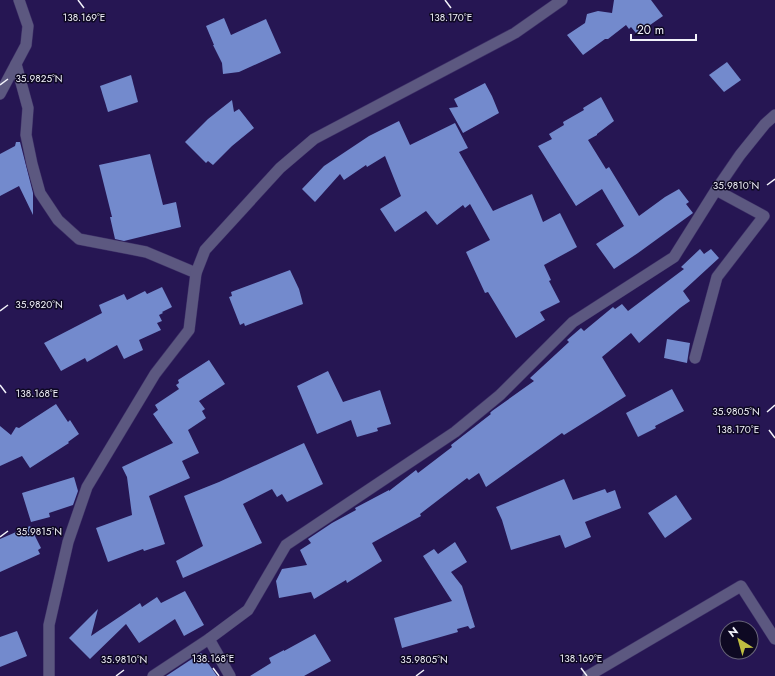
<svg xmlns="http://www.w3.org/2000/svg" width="775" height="676" font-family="Jost,sans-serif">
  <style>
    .building { fill: #738acd }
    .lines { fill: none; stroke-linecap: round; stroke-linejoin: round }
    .minor-casing { stroke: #3e3067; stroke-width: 12 }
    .minor { stroke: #5c5880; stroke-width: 11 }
    .ticks { fill: none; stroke: #f2f2fa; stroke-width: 1.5 }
    .ticks-label { font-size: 10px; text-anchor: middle; fill: #f2f2fa; stroke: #0e0923; stroke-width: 3; stroke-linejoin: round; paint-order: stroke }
  </style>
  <rect width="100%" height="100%" fill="#261653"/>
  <g class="building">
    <polygon points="614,0 651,0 663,16 650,25 646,25 636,33 631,27 629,29 626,25 608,39 605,39 583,55 567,35 585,23 587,14 598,11 612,13"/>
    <polygon points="224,18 231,35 266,19 281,53 239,72 223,74 222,63 213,45 214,45 206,26"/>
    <polygon points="727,62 741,80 724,92 709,75"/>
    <polygon points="131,75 138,102 108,112 100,86"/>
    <polygon points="485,83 492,96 499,113 463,133 449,108 458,107 454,99"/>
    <polygon points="601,97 614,121 597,134 597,135 588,140 606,169 609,167 639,216 665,197 679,189 689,202 686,204 693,213 638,253 614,269 596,244 624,226 602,189 576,206 538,146 552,139 549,134 564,125 563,122 584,110 583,108"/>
    <polygon points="232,100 234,112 239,109 254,128 232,146 213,165 208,161 206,163 185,142 208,119"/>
    <polygon points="399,121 410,145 455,123 468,148 459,152 493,211 532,194 543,222 560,213 577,247 544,265 551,280 549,281 560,302 540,312 545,320 516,338 488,292 485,293 466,252 490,240 470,204 465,208 463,205 437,225 426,211 395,232 380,209 401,196 385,156 367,167 366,165 344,180 340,174 315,202 302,189 324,166 369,136"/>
    <polygon points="16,142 20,142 33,193 33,215 19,186 0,196 0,154 15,146"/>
    <polygon points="150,154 163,205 176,202 181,227 124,241 115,239 110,217 112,217 99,165"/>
    <polygon points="700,249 704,254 711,249 719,258 683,291 690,301 680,308 639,343 631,333 602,357 626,396 564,435 562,433 486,487 479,473 469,480 467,478 420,514 421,516 372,543 382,561 347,583 346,580 314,599 311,592 279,598 276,581 282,569 307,565 300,550 311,543 308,539 332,523 356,510 355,508 389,490 389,491 416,470 418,473 452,447 451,445 491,414 490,413 492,411 534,381 530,378 569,342 567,340 581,328 584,331 613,307 615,309 622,304 628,311 684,269 681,267"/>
    <polygon points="290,270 299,289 303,304 245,326 244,323 240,325 229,297 232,296 231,292"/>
    <polygon points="162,287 172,307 162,312 163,313 159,315 162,321 157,323 161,330 139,340 143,350 124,359 117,345 87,362 85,358 61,371 44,343 102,313 99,305 124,294 127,300 145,291 147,294"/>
    <polygon points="667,339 690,343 687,363 664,358"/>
    <polygon points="209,360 225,384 199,401 205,409 202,411 206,418 188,430 199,453 182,461 190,478 149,496 165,544 144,551 143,549 108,562 96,528 132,515 127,477 122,467 173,443 153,414 158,410 155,405 179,389 176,385 179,383 178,380"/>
    <polygon points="328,371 343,402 380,390 391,424 377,428 378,431 357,437 351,420 317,434 297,386"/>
    <polygon points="672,389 684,411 655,426 656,428 638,437 626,413"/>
    <polygon points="56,404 68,422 70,420 79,434 68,442 69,443 30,468 22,456 0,466 0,426 11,435 16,427 19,428"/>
    <polygon points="304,443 323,484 287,502 282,494 277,497 272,489 243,504 262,543 183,578 176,561 203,546 184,496 219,482"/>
    <polygon points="74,477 78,491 73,505 49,513 50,517 31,522 22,493"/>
    <polygon points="564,479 573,500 605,489 607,493 615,490 621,508 585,522 591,537 565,548 560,535 511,550 502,520 496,507"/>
    <polygon points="676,495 692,519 665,538 648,513"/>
    <polygon points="30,526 41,548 38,550 40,554 0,572 0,539"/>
    <polygon points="455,542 467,562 451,572 462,586 475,627 470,629 468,626 457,629 458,632 402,648 394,618 452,601 423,556 434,549 438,554"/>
    <polygon points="185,591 204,625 184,636 175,619 139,643 126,624 90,659 69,638 98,609 91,636 140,603 142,607 157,597 161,603"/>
    <polygon points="17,631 27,656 0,667 0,637"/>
    <polygon points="315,634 331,661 304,676 250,676 271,663 269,658 284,650 284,651"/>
    <polygon points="201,653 217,676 166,676"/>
  </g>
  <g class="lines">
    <g class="minor-casing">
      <g id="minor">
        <polyline points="16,64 28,108 26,135 32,164 40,193 58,220 79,239 146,252 196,273"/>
        <polyline points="0,94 26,45 28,26 19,0"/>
        <polyline points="695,358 717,277 764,216 716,190"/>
        <polyline points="209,639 230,676"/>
        <polyline points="49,676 49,625 68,542 87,487 155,374 189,330 196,273 205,250 280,168 314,139 515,33 562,0"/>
        <polyline points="153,676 209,639 248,610 286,545 455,432 500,395 573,322 674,257 716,190 740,155 765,124 775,115"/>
        <polyline points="588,676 741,586 775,639"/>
      </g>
    </g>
    <use href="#minor" class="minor"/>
  </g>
  <path class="ticks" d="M 78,0 L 84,8M 445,0 L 451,8M 0,85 L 8,79M 767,185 L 775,179M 0,311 L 8,305M 0,385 L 6,393M 767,412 L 775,405M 769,430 L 775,438M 0,537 L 8,531M 213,668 L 219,676M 581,668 L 587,676M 116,676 L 124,670M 416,676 L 424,670"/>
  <g class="ticks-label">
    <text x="84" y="21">138.169°E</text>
    <text x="451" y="21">138.170°E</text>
    <text x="39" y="82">35.9825°N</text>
    <text x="736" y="189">35.9810°N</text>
    <text x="39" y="308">35.9820°N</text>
    <text x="37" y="397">138.168°E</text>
    <text x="736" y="415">35.9805°N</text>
    <text x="738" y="433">138.170°E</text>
    <text x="39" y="535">35.9815°N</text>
    <text x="213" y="662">138.168°E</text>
    <text x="581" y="662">138.169°E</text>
    <text x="124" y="663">35.9810°N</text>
    <text x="424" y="663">35.9805°N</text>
  </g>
  <g transform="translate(739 640) rotate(323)"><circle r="19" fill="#0e0923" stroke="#696679"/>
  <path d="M0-3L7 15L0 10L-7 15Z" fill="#bfbe41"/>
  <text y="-6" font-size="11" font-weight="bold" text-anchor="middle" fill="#f2f2fa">N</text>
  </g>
  <path d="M631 34v6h65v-6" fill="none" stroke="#f2f2fa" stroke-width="2"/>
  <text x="637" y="34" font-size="12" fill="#f2f2fa" stroke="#0e0923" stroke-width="3" paint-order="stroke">20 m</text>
</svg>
